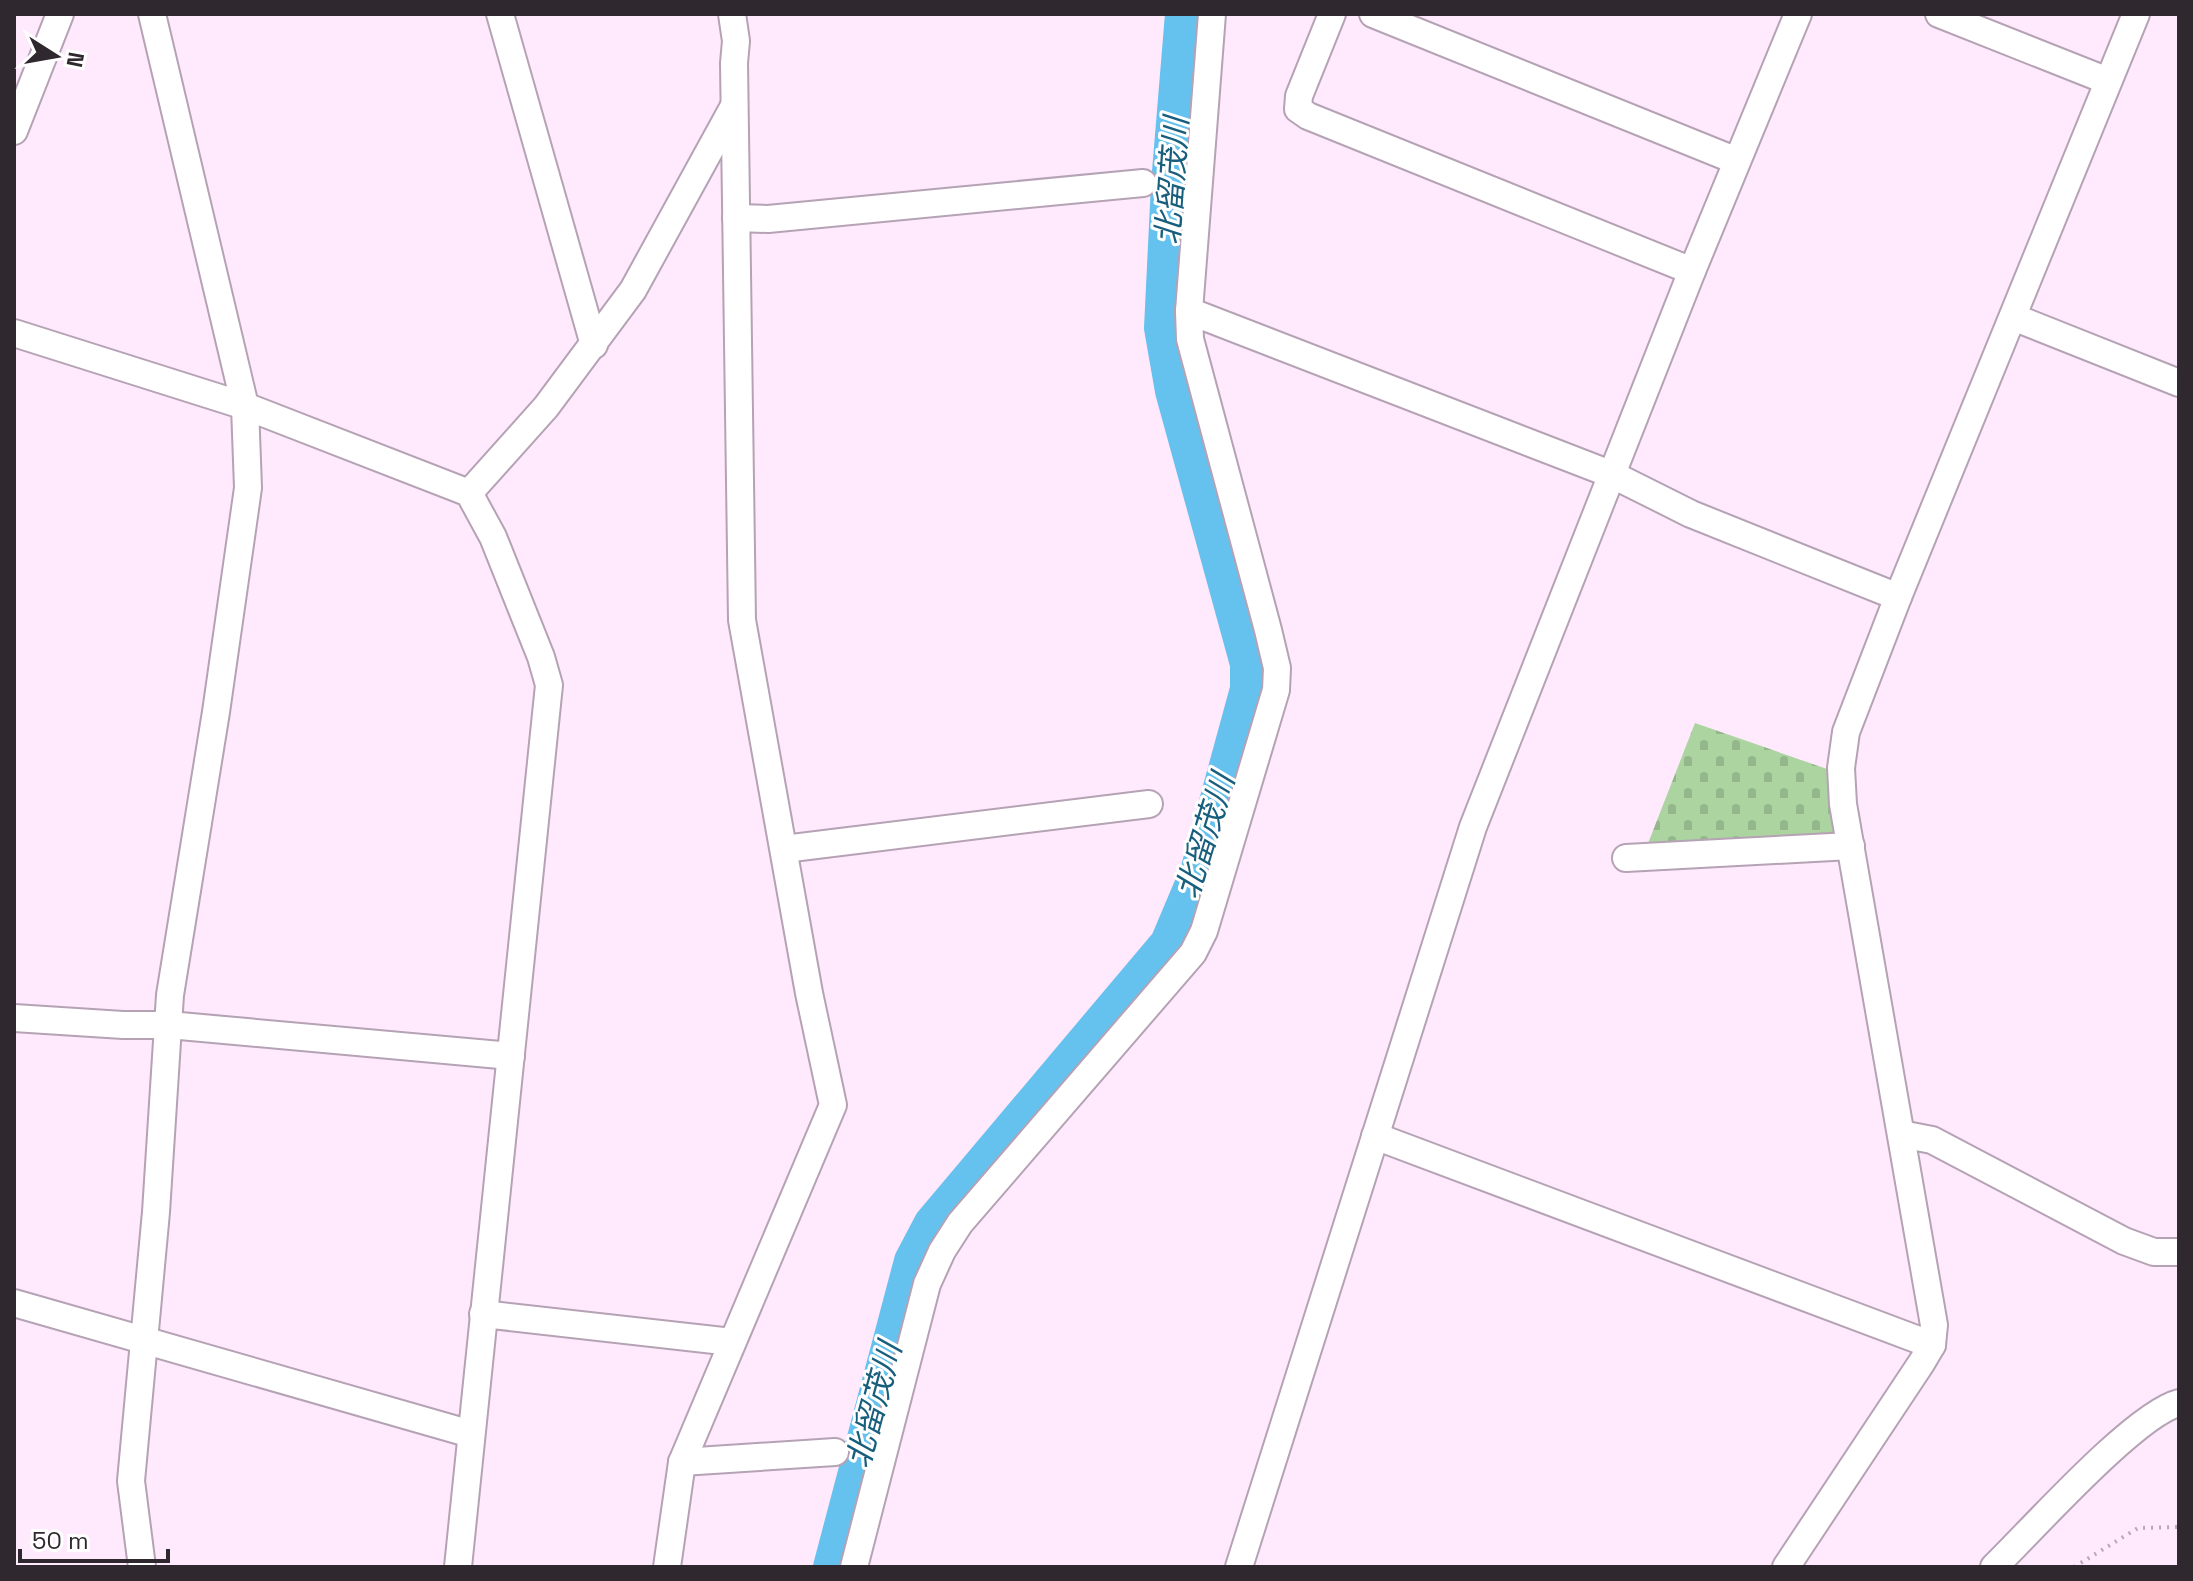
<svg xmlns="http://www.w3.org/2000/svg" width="2193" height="1581" font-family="'Space Grotesk','Noto Sans JP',sans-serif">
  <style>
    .cemetery { fill: url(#cemetery-stones) }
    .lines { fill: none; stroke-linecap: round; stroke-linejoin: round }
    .river { stroke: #65c1ee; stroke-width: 36 }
    .minor-casing { stroke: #b5a2b4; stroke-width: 30 }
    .path { stroke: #b8a8b7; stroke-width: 4; stroke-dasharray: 2 6; stroke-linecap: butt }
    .minor { stroke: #fff; stroke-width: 26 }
    .labels { text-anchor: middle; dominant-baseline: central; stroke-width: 6; stroke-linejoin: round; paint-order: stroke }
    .water-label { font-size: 32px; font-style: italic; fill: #185e7d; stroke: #fff }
  </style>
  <defs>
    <pattern id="cemetery-stones" width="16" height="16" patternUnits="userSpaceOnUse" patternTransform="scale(2)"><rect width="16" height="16" fill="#abd4a0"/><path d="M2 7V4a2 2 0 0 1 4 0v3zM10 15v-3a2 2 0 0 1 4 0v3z" fill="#93b68a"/></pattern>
  </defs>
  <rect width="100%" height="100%" fill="#ffeafd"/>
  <polygon class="cemetery" points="1695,723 1827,769 1834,838 1647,846"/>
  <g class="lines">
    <polyline class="river" points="831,1567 912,1261 932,1223 1168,943 1198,872 1248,689 1248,664 1173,391 1162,328 1169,184 1183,14"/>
    <g class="minor-casing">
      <g id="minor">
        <polyline points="500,14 594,345"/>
        <polyline points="1332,14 1299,96 1298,109 1308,116 1692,271"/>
        <polyline points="1373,14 1737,161"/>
        <polyline points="1939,14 2108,81"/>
        <polyline points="14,131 60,14"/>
        <polyline points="736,218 768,219 1143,183"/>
        <polyline points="1189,311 1613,475 1691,514 1898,597"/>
        <polyline points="2013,317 2179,383"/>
        <polyline points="14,333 245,406 469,493 493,537 541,657 549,685 458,1567"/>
        <polyline points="469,493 546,407 633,290 734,106"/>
        <polyline points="784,849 1149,804"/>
        <polyline points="1626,858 1851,846"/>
        <polyline points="14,1018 123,1025 169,1025 511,1056"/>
        <polyline points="1901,1134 1932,1140 2124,1241 2154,1252 2179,1252"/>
        <polyline points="1375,1136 1932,1345"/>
        <polyline points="14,1303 471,1434"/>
        <polyline points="483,1314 732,1342"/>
        <polyline points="682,1462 835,1452"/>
        <polyline points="142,1567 131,1481 156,1212 170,995 216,712 248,488 245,406 152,14"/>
        <polyline points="667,1567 682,1462 833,1105 809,993 742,620 734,63 736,41 732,14"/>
        <polyline points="854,1567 927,1284 942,1251 960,1223 1193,953 1204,931 1276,690 1277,668 1268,630 1190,339 1189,311 1212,14"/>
        <polyline points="1239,1567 1473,827 1692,271 1798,14"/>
        <polyline points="1786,1567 1922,1362 1932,1345 1934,1325 1843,804 1841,768 1846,732 1898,597 2136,14"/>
        <path d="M 1994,1567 C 2032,1530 2135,1414 2179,1403"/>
      </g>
    </g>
    <polyline class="path" points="2074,1567 2138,1528 2179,1527"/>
    <use href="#minor" class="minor"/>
  </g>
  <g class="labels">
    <g class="water-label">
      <text transform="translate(1172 181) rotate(-86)">北留茂川</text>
      <text transform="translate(1205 836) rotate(-73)">北留茂川</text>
      <text transform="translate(874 1405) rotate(-75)">北留茂川</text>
    </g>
  </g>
  <rect width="2193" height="1581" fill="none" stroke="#2f282f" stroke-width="32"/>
  <g transform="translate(56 56) rotate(101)" stroke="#ffffff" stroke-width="6" paint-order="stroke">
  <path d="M0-6L14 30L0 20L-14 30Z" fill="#2f282f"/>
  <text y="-12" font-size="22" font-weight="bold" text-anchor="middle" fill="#2f282f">N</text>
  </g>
  <path d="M20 1549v12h148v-12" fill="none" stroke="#2f282f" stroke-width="4"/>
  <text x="32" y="1549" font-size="24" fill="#2f282f" stroke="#ffffff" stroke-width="6" paint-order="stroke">50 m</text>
</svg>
